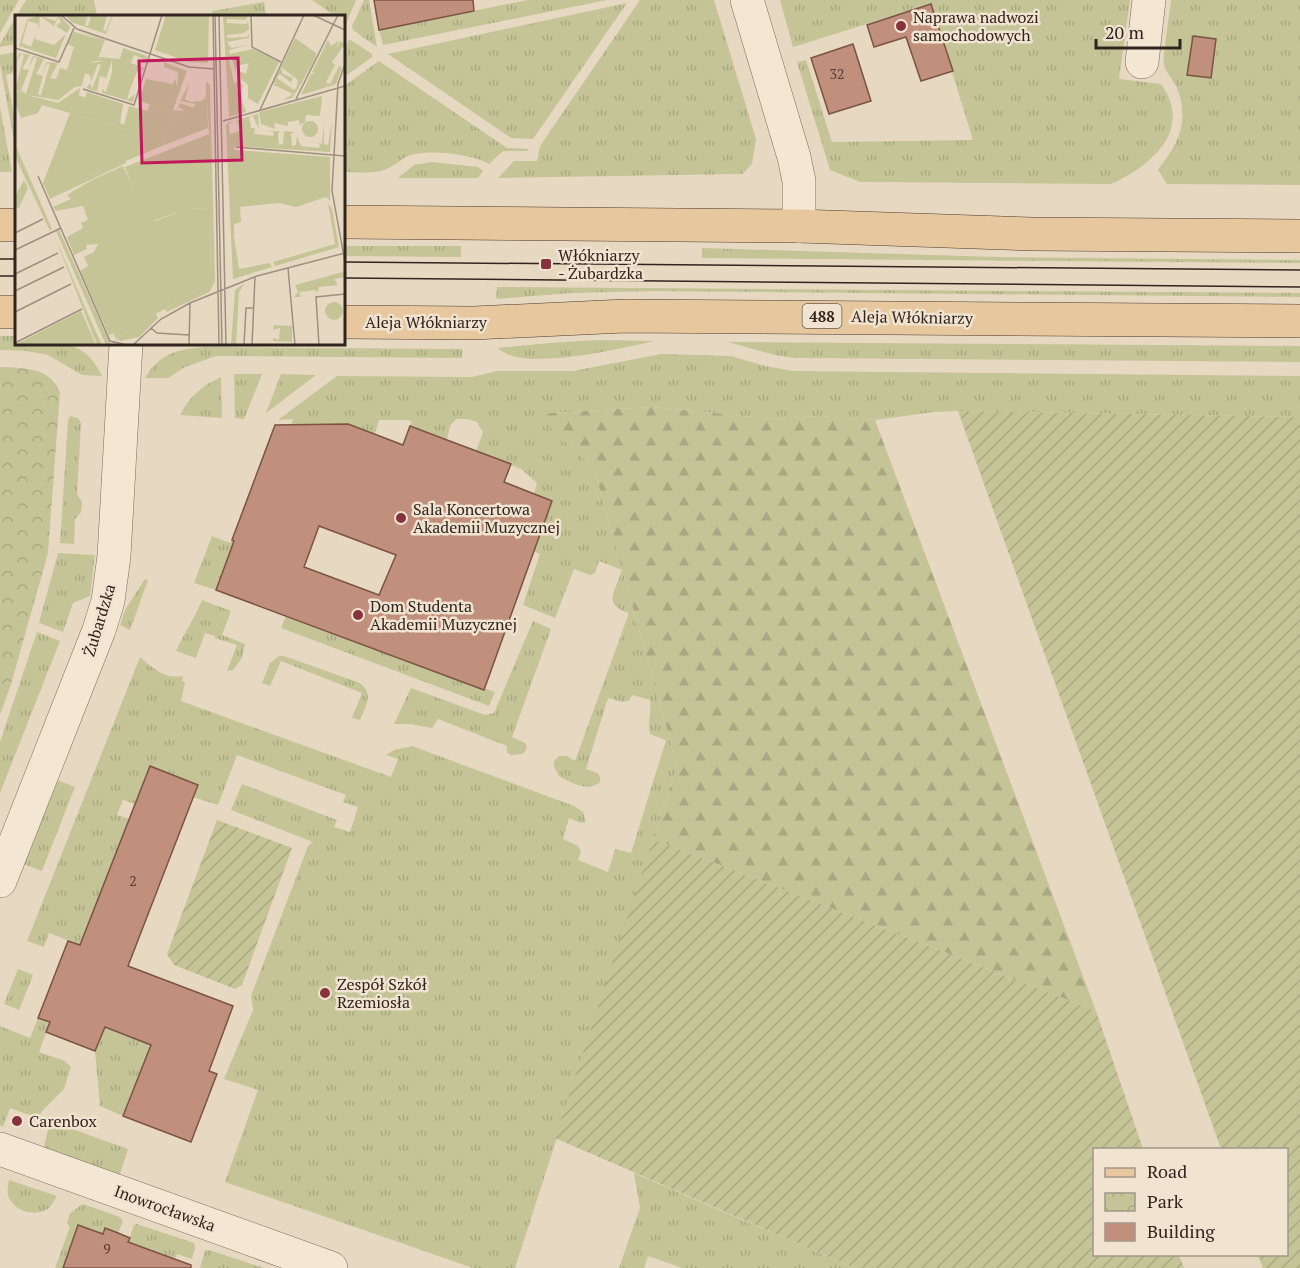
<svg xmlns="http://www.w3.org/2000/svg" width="1300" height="1268" font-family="'PT Serif',serif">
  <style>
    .grass { fill: url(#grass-tufts); fill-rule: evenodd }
    .forest { fill: url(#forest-firs) }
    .park { fill: url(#park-crowns) }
    .garden { fill: url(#garden-furrows) }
    .building { fill: #c1907c; stroke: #7b5344; stroke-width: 1.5; fill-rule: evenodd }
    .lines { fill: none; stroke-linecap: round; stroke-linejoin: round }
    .minor-casing { stroke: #7f6a5b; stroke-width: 34 }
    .major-casing { stroke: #4d392f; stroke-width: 34 }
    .minor { stroke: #f3e6d3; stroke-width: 33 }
    .major { stroke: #e7c79d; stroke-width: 33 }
    .tram { stroke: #30241e; stroke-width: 1.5 }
    .poi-dot { fill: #86333d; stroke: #f0e3d0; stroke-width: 2 }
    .labels { text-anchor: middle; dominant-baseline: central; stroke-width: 5; stroke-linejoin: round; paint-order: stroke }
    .number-label { font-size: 14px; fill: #543f36 }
    .shield { fill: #f0e3d0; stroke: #6a5d53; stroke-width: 1.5 }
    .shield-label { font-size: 15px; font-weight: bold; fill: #30241e }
    .poi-label { font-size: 16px; fill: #30241e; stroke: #f0e3d0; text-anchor: start }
    .street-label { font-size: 16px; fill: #30241e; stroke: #f0e3d0 }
    .inset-road { fill: none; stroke: #9e9080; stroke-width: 1.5 }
    .view { fill: #c2185b; fill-opacity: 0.15; stroke: #c2185b; stroke-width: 3 }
    .inset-edge { fill: none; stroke: #30241e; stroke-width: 3 }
  </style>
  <defs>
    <pattern id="grass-tufts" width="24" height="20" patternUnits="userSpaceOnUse" patternTransform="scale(1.5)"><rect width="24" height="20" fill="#c4c497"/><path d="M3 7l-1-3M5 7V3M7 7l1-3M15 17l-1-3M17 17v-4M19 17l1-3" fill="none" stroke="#a9a882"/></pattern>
    <pattern id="forest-firs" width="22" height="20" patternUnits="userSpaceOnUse" patternTransform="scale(1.5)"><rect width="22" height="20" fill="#c4c497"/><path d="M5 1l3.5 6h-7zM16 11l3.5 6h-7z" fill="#a9a882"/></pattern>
    <pattern id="park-crowns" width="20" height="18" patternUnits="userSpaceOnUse" patternTransform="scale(1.5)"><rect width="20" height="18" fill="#c4c497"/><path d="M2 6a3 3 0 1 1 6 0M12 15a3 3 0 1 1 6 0" fill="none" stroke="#a9a882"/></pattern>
    <pattern id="garden-furrows" width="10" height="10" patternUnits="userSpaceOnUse" patternTransform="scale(1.5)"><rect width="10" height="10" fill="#c4c497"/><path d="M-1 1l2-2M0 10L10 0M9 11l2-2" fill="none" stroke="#a9a882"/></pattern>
  </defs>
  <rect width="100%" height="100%" fill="#e7d8c2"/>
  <g class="grass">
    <polygon points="0,0 19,0 0,33"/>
    <polygon points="26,0 94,0 97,16 16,16 16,44 0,47 0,44"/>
    <polygon points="312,0 356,0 346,24 344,22 344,16 335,16"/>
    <polygon points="364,0 369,0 377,47 353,30 352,27"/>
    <polygon points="528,0 607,0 383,45 379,30"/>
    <polygon points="640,0 714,0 756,139 752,164 742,174 498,178 514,161 537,161 540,146"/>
    <path d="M 780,0 L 1130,0 L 1119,79 L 1161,84 C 1194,130 1151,166 1111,184 L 860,182 L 830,170 L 797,62 L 806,60 L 832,142 L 973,140 L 931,4 L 793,47 Z"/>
    <path d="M 1171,0 L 1300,0 L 1300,185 L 1167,184 L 1158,170 L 1159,168 C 1180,143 1190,117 1176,86 C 1173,79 1166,73 1164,65 C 1162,58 1170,12 1171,0 ZM 1193,36 L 1216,39 L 1211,78 L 1188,75 Z"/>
    <polygon points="264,2 266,16 213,16 212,11"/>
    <polygon points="627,3 533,139 511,138 388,54"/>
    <polygon points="349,39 372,54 372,57 344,77 344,51"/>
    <polygon points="16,52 16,72 6,75 15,120 16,120 16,152 0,64 0,55"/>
    <path d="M 379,61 L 507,148 L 528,149 L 528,151 L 503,151 L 489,164 C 474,154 428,149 410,155 C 400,159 393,168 381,171 C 370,174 355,172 344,172 L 344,86 Z"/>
    <polygon points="0,107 12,172 0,172"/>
    <polygon points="432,162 478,167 483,171 478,178 398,178 414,165"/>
    <polygon points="344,246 461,246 461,257 344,256"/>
    <polygon points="702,248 997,257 1300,260 1300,263 702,258"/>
    <polygon points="497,287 1300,293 1300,297 655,291 571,293 496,299"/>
    <path d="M 0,336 L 16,336 L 16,344 C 55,344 83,335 102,376 L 82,375 L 48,355 L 27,351 L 0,350 Z"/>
    <path d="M 599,340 L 654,341 C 623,348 521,373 498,348 L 549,343 Z"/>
    <polygon points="728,342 1300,346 1300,362 795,358 775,355"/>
    <path d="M 204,347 L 462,349 L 462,358 L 216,356 L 185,367 L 168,378 L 145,378 C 159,354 178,349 204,347 Z"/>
    <path d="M 661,354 L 731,356 L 765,366 L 793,371 L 1300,376 L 1300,417 L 958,411 L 934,412 L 875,420 L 817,416 L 773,419 L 652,407 L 537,414 L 594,469 L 677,765 L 515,1268 L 473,1268 L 225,1182 L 258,1090 L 224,1079 L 253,1010 L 251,996 L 308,846 L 313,842 L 231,810 L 242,784 L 337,820 L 334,827 L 350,832 L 358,807 L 343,802 L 346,795 L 237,755 L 218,805 L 193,797 L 198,784 L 150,766 L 135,804 L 123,800 L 117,815 L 129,819 L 80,945 L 49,933 L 44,947 L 27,941 L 140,657 C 154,669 164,679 183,676 L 182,681 L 185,682 L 181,701 L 391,777 L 398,759 L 386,755 L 394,750 L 412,746 L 574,806 L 583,812 L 586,822 L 581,823 L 569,818 L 563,839 L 578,846 L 581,852 L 578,860 L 608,872 L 615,849 L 631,853 L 666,740 L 650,734 C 647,723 652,712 650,700 L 632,695 L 629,701 L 622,702 L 608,698 L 586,769 L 597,773 L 600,777 L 600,782 C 588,793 570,782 559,776 L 554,767 L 554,761 L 559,756 L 567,756 L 575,761 L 629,613 C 602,604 615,593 622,570 L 599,561 L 595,573 L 590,575 L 574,569 L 555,618 L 523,605 L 540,554 L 533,551 L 552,501 L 534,494 L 537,483 L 521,469 L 476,451 L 483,432 L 477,422 L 467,419 L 456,419 L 450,426 L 447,439 L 410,426 L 412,422 L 408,420 L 379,420 L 375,434 L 348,424 L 291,425 L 293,419 L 278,420 L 337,376 L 472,377 L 497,371 L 573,371 Z"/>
    <polygon points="234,374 262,374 244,419 235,418"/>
    <polygon points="281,374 316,375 266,413"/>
    <path d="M 221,377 L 222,418 L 180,415 C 189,397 203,385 221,377 Z"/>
    <polygon points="70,416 78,418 81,423 77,494 82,502 81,512 75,519 74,544 60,543 68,420"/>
    <polygon points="212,536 230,543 232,540 234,541 216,590 194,583"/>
    <polygon points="58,553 95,555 90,596 73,603 63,632 39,623"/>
    <polygon points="145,579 148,580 130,630 120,625 125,610"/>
    <path d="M 202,600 L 231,611 L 222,635 L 245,644 L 242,658 L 233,670 L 227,671 L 237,645 L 215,638 L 215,636 L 205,633 L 196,658 L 176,651 C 184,633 195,618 202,600 Z"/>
    <polygon points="286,616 482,689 484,688 495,692 489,706 281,628"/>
    <polygon points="533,621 551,629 512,737 525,743 527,748 523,754 512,755 507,753 507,746 438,719 432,728 410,724 394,724 411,688 485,715 494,713"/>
    <polygon points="37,632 60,641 0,793 0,742"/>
    <path d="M 279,656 L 284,656 L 360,683 C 374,694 366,706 360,720 L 352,718 L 362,693 L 281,661 L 270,686 L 262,683 L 270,663 Z"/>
    <polygon points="60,781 75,787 42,871 26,865 23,861 55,782"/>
    <polygon points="18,969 33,975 19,1010 4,1004"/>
    <polygon points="38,1018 50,1022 39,1052 65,1061 71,1067 64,1089 43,1110 38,1118 10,1108 3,1127 0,1125 0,1026 30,1038"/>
    <polygon points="105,1027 151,1045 123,1116 100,1106 95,1051"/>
    <polygon points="50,1121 128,1149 119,1177 44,1147"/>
    <polygon points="634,1173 854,1268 682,1268 648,1256 644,1268 619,1268 640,1208"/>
    <path d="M 9,1180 L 57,1196 C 55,1199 52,1205 49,1208 C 36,1218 12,1211 8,1195 C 7,1190 8,1185 9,1180 Z"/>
    <polygon points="83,1204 120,1217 123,1221 118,1233 105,1229 103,1234 78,1225 63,1268 55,1268 70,1227 67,1223 70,1213"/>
    <polygon points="137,1224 194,1243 195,1247 192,1259 177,1254 175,1259 128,1242 134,1225"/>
    <polygon points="209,1250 264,1268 200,1268 205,1251"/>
  </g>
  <polygon class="forest" points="652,407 773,419 817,416 875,420 1096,1011 653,839 677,765 594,469 536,414"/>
  <path class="park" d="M 0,367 C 23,368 50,367 60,392 L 48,553 L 11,684 L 0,715 Z"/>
  <g class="garden">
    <polygon points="958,411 1300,417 1300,1268 1263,1268 1258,1255 1286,1254 1286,1150 1221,1149"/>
    <polygon points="217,820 292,848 242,985 235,989 174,965 167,954"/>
    <polygon points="653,839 1096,1011 1143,1149 1094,1150 1094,1254 1179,1255 1184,1268 854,1268 555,1138"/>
  </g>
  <g class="building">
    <polygon points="374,0 473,0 474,11 379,30"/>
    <polygon points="931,4 953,71 921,81 906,37 874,47 867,25"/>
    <polygon points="1193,36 1216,39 1211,78 1187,75"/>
    <polygon points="853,44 871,101 829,114 811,58"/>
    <path d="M 348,424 L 403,445 L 410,426 L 447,440 L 511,464 L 504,482 L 552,501 L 484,690 L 216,590 L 234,541 L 232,540 L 275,425 ZM 319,526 L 396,555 L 379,595 L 304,567 Z"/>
    <polygon points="150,766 198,785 128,966 233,1006 209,1071 217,1074 191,1142 123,1116 151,1045 105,1027 95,1051 46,1032 50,1022 38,1018 68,941 80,945"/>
    <polygon points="78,1225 103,1234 105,1228 118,1233 130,1238 128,1242 191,1265 191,1268 63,1268"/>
  </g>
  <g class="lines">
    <g class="minor-casing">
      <g id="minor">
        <polyline points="747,0 794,157 799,181 799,226"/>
        <polyline points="1142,62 1149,0"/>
        <polyline points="0,881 99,630 108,601 114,556 126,344"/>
        <polyline points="0,1149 331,1268"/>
      </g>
    </g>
    <g class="major-casing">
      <g id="major">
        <polyline points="344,222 799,226 1032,234 1300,236"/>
        <polyline points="0,225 16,225"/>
        <polyline points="0,312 16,312"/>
        <polyline points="344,322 474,323 625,316 1300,321"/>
      </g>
    </g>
    <use href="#minor" class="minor"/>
    <use href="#major" class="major"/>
    <g class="tram">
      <polyline points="0,259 16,259"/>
      <polyline points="344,262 1300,270"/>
      <polyline points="0,276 16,276"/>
      <polyline points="344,278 1300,287"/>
    </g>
  </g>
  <g class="poi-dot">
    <circle cx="901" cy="26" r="6"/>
    <rect x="540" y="258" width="12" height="12" rx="3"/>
    <circle cx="401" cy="518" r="6"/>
    <circle cx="358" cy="615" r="6"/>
    <circle cx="325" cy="993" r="6"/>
    <circle cx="17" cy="1121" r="6"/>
  </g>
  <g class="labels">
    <g class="number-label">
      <text x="837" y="73">32</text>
      <text x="133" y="880">2</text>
      <text x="107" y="1248">9</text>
    </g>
    <rect class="shield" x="802.5" y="304" width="39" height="24" rx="4.5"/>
    <g class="shield-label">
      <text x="822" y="316">488</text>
    </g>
    <g class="poi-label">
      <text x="913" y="17">Naprawa nadwozi<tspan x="913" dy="18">samochodowych</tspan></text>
      <text x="558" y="255">Włókniarzy<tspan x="558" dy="18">- Żubardzka</tspan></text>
      <text x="413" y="509">Sala Koncertowa<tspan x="413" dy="18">Akademii Muzycznej</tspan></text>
      <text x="370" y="606">Dom Studenta<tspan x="370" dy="18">Akademii Muzycznej</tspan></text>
      <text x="337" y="984">Zespół Szkół<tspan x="337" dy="18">Rzemiosła</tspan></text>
      <text x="29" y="1121">Carenbox</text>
    </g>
    <g class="street-label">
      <text transform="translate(912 317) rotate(1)">Aleja Włókniarzy</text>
      <text x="426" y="322">Aleja Włókniarzy</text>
      <text transform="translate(99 620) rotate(-73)">Żubardzka</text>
      <text transform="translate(165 1208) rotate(20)">Inowrocławska</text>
    </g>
  </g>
  <g transform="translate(15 15)">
    <rect width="330" height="330" fill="#e7d8c2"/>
    <path d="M 23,0 L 40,6 L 44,0 L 55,12 L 52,18 L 41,11 L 46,7 L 43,2 L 39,11 L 25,1 L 24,15 L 23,9 L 13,6 L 7,28 L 16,32 L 21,18 L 20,24 L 39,30 L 51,19 L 41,43 L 4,31 L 12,5 ZM 51,0 L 73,0 L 70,10 L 73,11 L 76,0 L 92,0 L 88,15 L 91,16 L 97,0 L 98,0 L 91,19 L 56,7 ZM 208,0 L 234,1 L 230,5 L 212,4 L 212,8 L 232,9 L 233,5 L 234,14 L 229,18 L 212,20 L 212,23 L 232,22 L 234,18 L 234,23 L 212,27 L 216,33 L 234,30 L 214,35 L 215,39 L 238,34 L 264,47 L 243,89 L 233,83 L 233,70 L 226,64 L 224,56 L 231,59 L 234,48 L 221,51 L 221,59 L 217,44 L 214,44 L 219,68 L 224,67 L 229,72 L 222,73 L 231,97 L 214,102 ZM 63,16 L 90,25 L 82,46 L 77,47 L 76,48 L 91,46 L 82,46 L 84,42 L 105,44 L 108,33 L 132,41 L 131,45 L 119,40 L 116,48 L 129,53 L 128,56 L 124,52 L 115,74 L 112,85 L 120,79 L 118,87 L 87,78 L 87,74 L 91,77 L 97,57 L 97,45 L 90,68 L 91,63 L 85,61 L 82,76 L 73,74 L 72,72 L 75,68 L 77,74 L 86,50 L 83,49 L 76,67 L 75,60 L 70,58 L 67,71 L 60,72 L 43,85 L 12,80 L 43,88 L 65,73 L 64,81 L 70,82 L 66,94 L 72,77 L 108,89 L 105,108 L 109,110 L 114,91 L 133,96 L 124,118 L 27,90 L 23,98 L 6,103 L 0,88 L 0,76 L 10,79 L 0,75 L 9,40 L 6,39 L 0,50 L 4,38 L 15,40 L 7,54 L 14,55 L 6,75 L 11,79 L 22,43 L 19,42 L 13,54 L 17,42 L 19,41 L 29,44 L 21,59 L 28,61 L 23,79 L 26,80 L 35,49 L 32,48 L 27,60 L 31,47 L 43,48 L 35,63 L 41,64 L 45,53 L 52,55 L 59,32 L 52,29 L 59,17 L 86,25 ZM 280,23 L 301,38 L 300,44 L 282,76 L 277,83 L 268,85 L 278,79 L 257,69 L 264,69 L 258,68 L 266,52 L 268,59 L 278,63 L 276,67 L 279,70 L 265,59 L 262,63 L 279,75 L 281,73 L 283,65 L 266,52 ZM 313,25 L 316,31 L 323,26 L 322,34 L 325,26 L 330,29 L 317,47 L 320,50 L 311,67 L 315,69 L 324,51 L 327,53 L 321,69 L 313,72 L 310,68 L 312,72 L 286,80 L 296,59 L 300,59 L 297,57 ZM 149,47 L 172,56 L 158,95 L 170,96 L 163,92 L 165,88 L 180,93 L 180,89 L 165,86 L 175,67 L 170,84 L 176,87 L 187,86 L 191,81 L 191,66 L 195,70 L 200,267 L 194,277 L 152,297 L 150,294 L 195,267 L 196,194 L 173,193 L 141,205 L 111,234 L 96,289 L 103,327 L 98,318 L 94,320 L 65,256 L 73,251 L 69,242 L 79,237 L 83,229 L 71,230 L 72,234 L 59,240 L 52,222 L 68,213 L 66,208 L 73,205 L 68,191 L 41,196 L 38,192 L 56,184 L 52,180 L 77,165 L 108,151 L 121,177 L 194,119 L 192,87 L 188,91 L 165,98 L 124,86 L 131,64 L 158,69 L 160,63 L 162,72 L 163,57 L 149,52 ZM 307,81 L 305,101 L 291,100 L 290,107 L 285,110 L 284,105 L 273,107 L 273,111 L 259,108 L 260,114 L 246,109 L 244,97 ZM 243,99 L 244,114 L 238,101 L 234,101 L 236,113 L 240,113 L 239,119 L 258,121 L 259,117 L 250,115 L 267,117 L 263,118 L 264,130 L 268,129 L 269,116 L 280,117 L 276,119 L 277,131 L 281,130 L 282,121 L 286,131 L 304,133 L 305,129 L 290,126 L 307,129 L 309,109 L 309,129 L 313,130 L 317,106 L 315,137 L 220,131 L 219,135 L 315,142 L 315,186 L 311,182 L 281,192 L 264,188 L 225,192 L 226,207 L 219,209 L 219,221 L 224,254 L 255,248 L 257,252 L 218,264 L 211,111 L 212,108 L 220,105 L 214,109 L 215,119 L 225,116 L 222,105 ZM 0,129 L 37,214 L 35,216 L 0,141 ZM 110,145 L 111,148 L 35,184 L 84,157 ZM 9,165 L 13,173 L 4,193 L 0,192 L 0,181 ZM 313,188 L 317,194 L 324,232 L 260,251 L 258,247 L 320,229 ZM 44,215 L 95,328 L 96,330 L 91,330 L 41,216 ZM 38,217 L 73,299 L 87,330 L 82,330 ZM 328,257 L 329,262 L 319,264 L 323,270 L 304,272 L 302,279 L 301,275 L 284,277 L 286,282 L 279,282 L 283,277 L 280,270 ZM 230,268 L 224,277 L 221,330 L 216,330 L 220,275 ZM310 296a9 9 0 1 1 18 0a9 9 0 1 1-18 0ZM 259,310 L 277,311 L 277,327 L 258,326 L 258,323 L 264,325 L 265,313 L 258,315 Z" fill="#c4c497"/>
    <path d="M 192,86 L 193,113 L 147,131 L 159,96 L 165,98 ZM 141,299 L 143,303 L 124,322 L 105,326 L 102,322 Z" fill="#c4c497"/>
    <path d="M 151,0 L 194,0 L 193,48 L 174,47 L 140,35 ZM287 114a8 8 0 1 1 16 0a8 8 0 1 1-16 0Z" fill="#c4c497"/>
    <path d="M 135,89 L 159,96 L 147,131 L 84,157 L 35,184 L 28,168 L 55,98 L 124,118 ZM 194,119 L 194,148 L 121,178 L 110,152 ZM 173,193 L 196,194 L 195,267 L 102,322 L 95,299 L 96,277 L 101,252 L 111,234 L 136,208 ZM 66,296 L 81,330 L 0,330 Z" fill="#c4c497"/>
    <path class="inset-road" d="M 46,0 L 62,14 L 174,52 L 199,54M 198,0 L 204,330M 200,0 L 207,330M 204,0 L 211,330M 236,0 L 237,32 L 266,47M 298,0 L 330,15M 0,33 L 44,47 L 59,13M 330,49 L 323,69 L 317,176 L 330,247M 68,74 L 119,90 L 147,0M 281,84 L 323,0M 245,95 L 289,0M 208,106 L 330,71M 221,132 L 330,141M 23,161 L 95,326 L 112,330M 0,218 L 28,204M 0,235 L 46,213M 273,253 L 280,330M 0,259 L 43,238M 0,276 L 49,252M 0,297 L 56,269M 136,313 L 142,318 L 174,320M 0,328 L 67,294M 118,330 L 146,304 L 175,288 L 242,261 L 330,238M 174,330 L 175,288M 229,330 L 231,293 L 239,293M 237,330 L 240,262M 304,330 L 301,282 L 330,279"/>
    <path class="view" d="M 223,43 L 227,145 L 127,148 L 124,46 Z"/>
    <rect width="330" height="330" class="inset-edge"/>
  </g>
  <rect x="1093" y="1148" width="195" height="108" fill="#f0e3d0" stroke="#a39789" stroke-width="1.5"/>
  <rect x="1105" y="1168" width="30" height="9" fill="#e7c79d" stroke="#a39789" stroke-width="1.5"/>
  <text x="1147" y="1178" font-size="18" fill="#30241e">Road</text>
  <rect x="1105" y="1193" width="30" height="18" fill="url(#park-crowns)" stroke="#a39789" stroke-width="1.5"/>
  <text x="1147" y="1208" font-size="18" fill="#30241e">Park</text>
  <rect x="1105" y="1223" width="30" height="18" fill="#c1907c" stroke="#a39789" stroke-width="1.5"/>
  <text x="1147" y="1238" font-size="18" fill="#30241e">Building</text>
  <path d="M1096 39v9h84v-9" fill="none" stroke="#30241e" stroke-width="3"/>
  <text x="1105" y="39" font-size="18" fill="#30241e" stroke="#f0e3d0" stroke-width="4.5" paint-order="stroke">20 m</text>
</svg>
